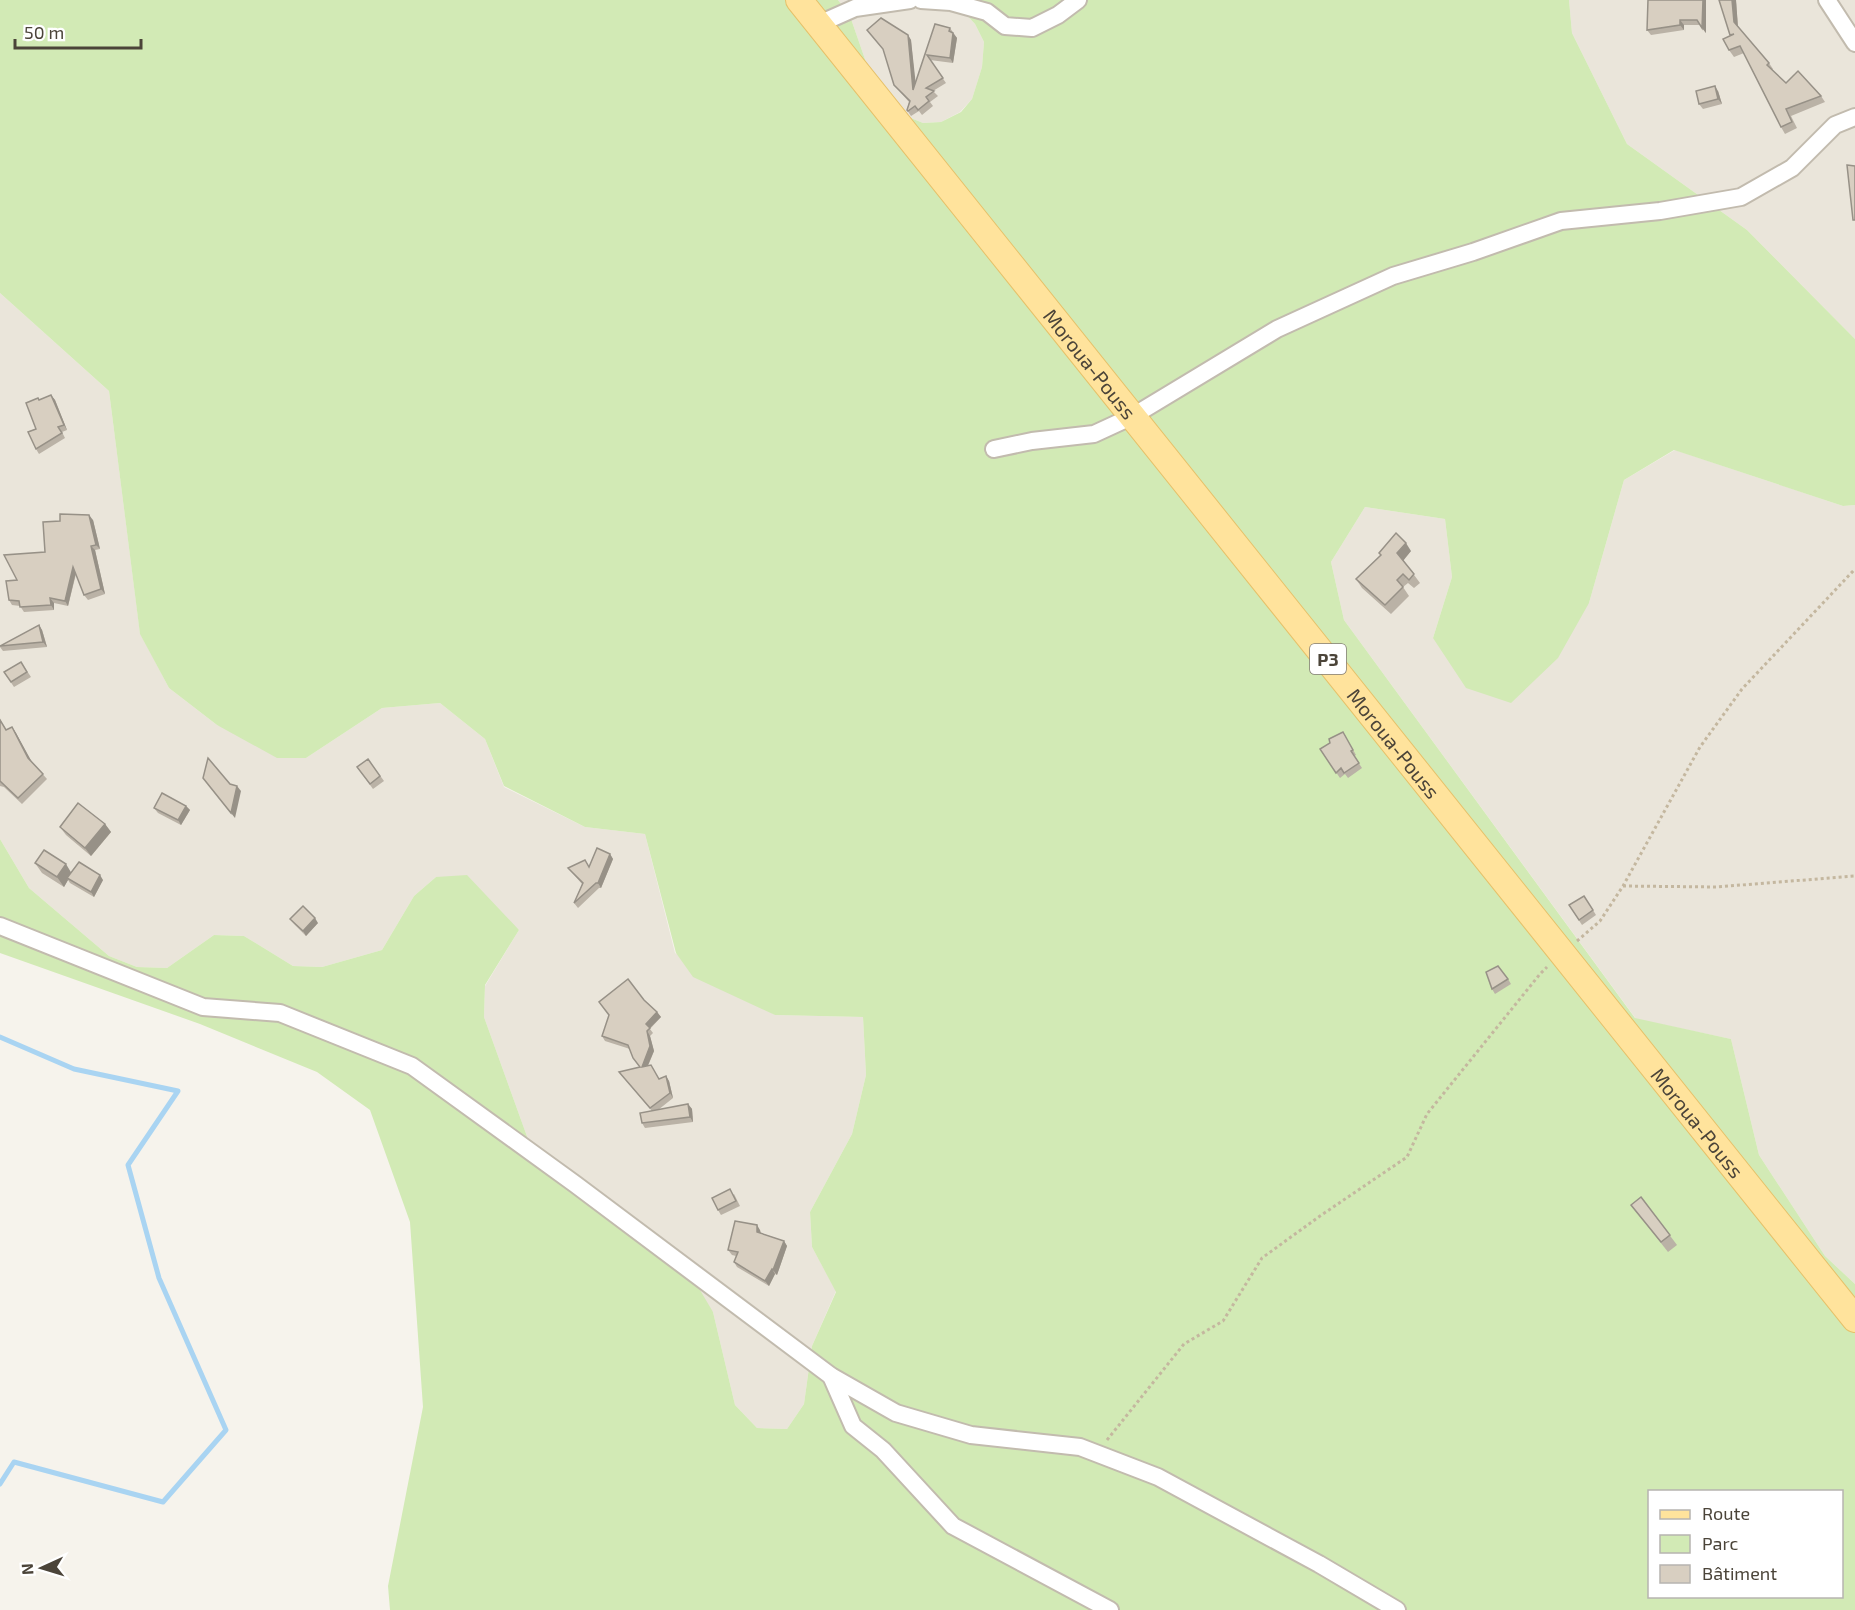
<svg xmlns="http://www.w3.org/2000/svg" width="1855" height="1610" font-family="'Exo 2',sans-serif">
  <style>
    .residential { fill: #eae5da }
    .green { fill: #d2eab5; fill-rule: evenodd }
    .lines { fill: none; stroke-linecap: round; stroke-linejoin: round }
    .stream { stroke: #a9d4f2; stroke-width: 5 }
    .street-casing { stroke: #c2bbae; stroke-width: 20 }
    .primary-casing { stroke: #e6c16a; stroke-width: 28 }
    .path { stroke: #c4b79f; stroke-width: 3; stroke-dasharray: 3 3; stroke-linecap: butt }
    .street { stroke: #fff; stroke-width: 16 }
    .primary { stroke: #ffe39c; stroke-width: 26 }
    .wall { fill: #bab2a6 }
    .shaded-wall { fill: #979187 }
    .building { fill: #d8cfc1; stroke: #979187; stroke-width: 1.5 }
    .labels { text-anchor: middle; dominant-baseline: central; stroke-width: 5; stroke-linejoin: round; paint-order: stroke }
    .shield { fill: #fff; stroke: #817c74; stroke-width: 1.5 }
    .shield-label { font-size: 18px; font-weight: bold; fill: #4b4439 }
    .street-label { font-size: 20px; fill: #4b4439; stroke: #fff }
  </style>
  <rect width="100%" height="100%" fill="#f6f3ec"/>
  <g class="residential">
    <polygon points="838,0 953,0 975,24 984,42 982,67 972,99 960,112 941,122 923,123 906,116 867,65 850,16"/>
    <polygon points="1569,0 1855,0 1855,339 1747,230 1627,144 1572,33"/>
    <polygon points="0,293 109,391 140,633 169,688 217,725 306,758 382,708 440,703 485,739 504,787 585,827 645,834 675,953 775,1015 863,1017 866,1075 852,1134 810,1212 812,1247 836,1291 812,1346 804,1404 787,1429 757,1428 735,1405 713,1312 529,1142 484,1017 485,986 519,930 436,877 414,896 382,950 322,967 293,966 244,936 214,935 167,968 137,967 109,956 29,888 0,839"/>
    <polygon points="1675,450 1843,506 1855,505 1855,1284 1825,1256 1759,1155 1731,1039 1636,1019 1344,620 1331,562 1365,507 1445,519 1452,577 1433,638 1589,603 1624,480"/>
  </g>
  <path class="green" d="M 0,0 L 838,0 L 850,16 L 867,65 L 906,116 L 923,123 L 941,122 L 961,112 L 972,99 L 982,67 L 984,42 L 975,24 L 953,0 L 1569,0 L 1572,33 L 1627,144 L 1747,230 L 1855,339 L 1855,505 L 1843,506 L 1674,450 L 1624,480 L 1589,603 L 1558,658 L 1511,703 L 1466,688 L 1433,638 L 1452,577 L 1445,519 L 1365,507 L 1331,562 L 1344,620 L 1635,1018 L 1731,1039 L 1759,1155 L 1825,1256 L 1855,1284 L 1855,1610 L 390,1610 L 388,1586 L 423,1407 L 410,1222 L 370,1110 L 317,1072 L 200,1024 L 0,953 L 0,839 L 29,888 L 109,956 L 137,967 L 167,968 L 214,935 L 244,936 L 293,966 L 322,967 L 382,950 L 414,896 L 436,877 L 467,875 L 519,930 L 485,985 L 484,1017 L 529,1142 L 681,1258 L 713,1312 L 735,1405 L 757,1428 L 787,1429 L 804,1404 L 812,1346 L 836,1292 L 812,1247 L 810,1212 L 852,1134 L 866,1075 L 863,1017 L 775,1015 L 693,977 L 676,953 L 645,834 L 585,827 L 504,786 L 485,739 L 440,703 L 382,708 L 306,758 L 277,758 L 217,725 L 169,688 L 140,634 L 109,391 L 0,293 ZM 1650,1492 L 1842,1492 L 1842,1596 L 1650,1596 Z"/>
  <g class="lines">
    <polyline class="stream" points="0,1037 74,1069 178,1091 128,1165 159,1278 226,1430 163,1502 14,1462 0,1484"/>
    <g class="street-casing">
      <g id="street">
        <polyline points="921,0 951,2 987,12 1005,26 1032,28 1058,15 1078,0"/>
        <polyline points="1827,0 1855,43"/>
        <polyline points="819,24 855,8 910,0"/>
        <polyline points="994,449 1032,441 1094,434 1133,416 1277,329 1393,276 1473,252 1561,221 1660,211 1741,197 1792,168 1835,125 1855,117"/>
        <polyline points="0,926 203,1007 280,1013 412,1066 575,1184 831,1376 896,1413 971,1435 1080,1447 1158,1477 1319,1564 1397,1610"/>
        <polyline points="831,1376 853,1426 883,1450 953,1526 1110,1610"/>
      </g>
    </g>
    <g class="primary-casing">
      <g id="primary">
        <path id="s1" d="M 799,0 L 1855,1319"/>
      </g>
    </g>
    <g class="path">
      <polyline points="1623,886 1716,887 1855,876"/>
      <polyline points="1577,941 1600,921 1623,886 1700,747 1742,689 1855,569"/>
      <polyline points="1107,1440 1184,1344 1223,1321 1262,1258 1320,1216 1407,1157 1427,1114 1540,974 1547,967"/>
    </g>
    <use href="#street" class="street"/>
    <use href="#primary" class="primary"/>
  </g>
  <g class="wall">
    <polygon points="1648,0 1706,0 1706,33 1700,25 1684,25 1684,30 1651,35 1647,30"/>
    <polygon points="1719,0 1736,0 1738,27 1769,63 1773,69 1772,70 1786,83 1821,96 1825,102 1791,116 1797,128 1785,134 1781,127 1744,53 1734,57 1729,50 1731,36"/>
    <polygon points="935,24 950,28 957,38 953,63 930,60 946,83 933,91 938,96 930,102 933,106 922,115 919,111 911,116 907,110 909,102 894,85 884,50 867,30 908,35 911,40 915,83"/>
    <polygon points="1718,91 1722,104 1703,109 1699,104"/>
    <polygon points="51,395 55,400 67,430 62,432 65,438 39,454 36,449 36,429 39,400"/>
    <polygon points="93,520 100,549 95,550 105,594 88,600 84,595 76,574 68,606 54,603 54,610 24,612 20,606 12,605 9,600 17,580 45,552"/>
    <polygon points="1411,551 1403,560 1420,583 1414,588 1408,583 1403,587 1409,596 1391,614 1362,588 1356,579 1381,555 1379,553"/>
    <polygon points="39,625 42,630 47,647 3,651 0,647 0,646"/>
    <polygon points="21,662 31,677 14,687 4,672"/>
    <polygon points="0,719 6,730 12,727 16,733 31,761 47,779 22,804 4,787 0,786"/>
    <polygon points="1343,732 1356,755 1354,756 1362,768 1348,778 1345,774 1340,778 1320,749 1330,743"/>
    <polygon points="368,759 384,781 373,789 357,767"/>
    <polygon points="186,806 190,810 181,825 158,813 154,808"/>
    <polygon points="105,824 111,832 91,856 66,835 60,827"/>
    <polygon points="610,854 613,859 601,888 599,888 578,908 574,903 582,884 568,868 589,867"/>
    <polygon points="35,863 103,880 94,897 70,883 68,880 64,887 42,873"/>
    <polygon points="1584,896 1596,915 1582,925 1569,905"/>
    <polygon points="290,919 318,923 306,936 294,924"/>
    <polygon points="1508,979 1511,984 1495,994 1492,989"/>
    <polygon points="644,1000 657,1012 661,1017 650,1029 653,1033 650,1036 654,1051 648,1066 659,1079 666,1076 669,1081 673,1098 658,1110 688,1104 692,1109 693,1122 645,1128 642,1123 652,1111 619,1072 640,1068 630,1049 605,1041 602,1036 609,1016"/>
    <polygon points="734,1194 740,1206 721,1215 718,1210"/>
    <polygon points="1641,1197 1677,1245 1668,1252 1631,1205"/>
    <polygon points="760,1230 761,1233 784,1241 787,1246 777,1275 775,1274 769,1286 737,1267 734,1262 736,1256 732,1255 728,1250"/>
  </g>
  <g class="shaded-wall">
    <polygon points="1703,0 1706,0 1706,33 1702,28"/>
    <polygon points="1732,0 1736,0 1738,28 1734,22"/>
    <polygon points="1680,20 1684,25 1684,30 1680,25"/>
    <polygon points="953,33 957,38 953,63 950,58"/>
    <polygon points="908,35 911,40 917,95 913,90"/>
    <polygon points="1715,86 1718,91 1722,104 1718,99"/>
    <polygon points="51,395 55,400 67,430 64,425"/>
    <polygon points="89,515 93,520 100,549 96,545"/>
    <polygon points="1406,543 1411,551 1403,561 1397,553"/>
    <polygon points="91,546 95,550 105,594 101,589"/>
    <polygon points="73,567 76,572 68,606 65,601"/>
    <polygon points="50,598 54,603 54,610 51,605"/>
    <polygon points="39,625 42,630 47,647 43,642"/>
    <polygon points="12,727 16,733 33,764 28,758"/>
    <polygon points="237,786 241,791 235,818 231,813"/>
    <polygon points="186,806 190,810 181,825 178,820"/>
    <polygon points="105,824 111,832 91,856 85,848"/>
    <polygon points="610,854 613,859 601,888 598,883"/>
    <polygon points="66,864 72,874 67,878 68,880 64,887 57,877"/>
    <polygon points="100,875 103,880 94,897 91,892"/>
    <polygon points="315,918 318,923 306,936 303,931"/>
    <polygon points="657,1012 661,1017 649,1029 646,1024"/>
    <polygon points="647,1031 650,1036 654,1051 645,1072 642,1067"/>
    <polygon points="666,1076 669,1081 673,1098 670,1093"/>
    <polygon points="688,1104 692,1109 693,1122 690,1117"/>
    <polygon points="757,1225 760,1230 761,1237 757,1232"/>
    <polygon points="784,1241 787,1246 777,1275 773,1270"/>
    <polygon points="772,1269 775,1274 769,1286 765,1281"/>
  </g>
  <g class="building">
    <polygon points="1648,0 1703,0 1702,28 1697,20 1680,20 1680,25 1647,30"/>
    <polygon points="1719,0 1732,0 1734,22 1769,63 1767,65 1786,83 1798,71 1821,96 1786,109 1792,122 1781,127 1740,46 1729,50 1723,39 1734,34 1730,35"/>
    <polygon points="881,18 908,35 913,90 935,24 950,28 949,31 953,33 950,58 927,55 943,78 926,88 934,91 926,97 929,101 918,110 915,106 908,111 907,110 910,101 894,85 883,49 867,30"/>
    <polygon points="1715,86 1718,99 1699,104 1696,91"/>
    <polygon points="1847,165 1855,166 1855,220 1853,220"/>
    <polygon points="51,395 64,425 58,427 62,433 36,449 28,432 36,429 26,403 38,398 39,400"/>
    <polygon points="60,514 89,515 96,545 91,546 101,589 84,595 73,567 65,601 50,598 51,605 20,607 19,601 9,600 6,581 17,580 4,555 45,552 43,522 60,521"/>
    <polygon points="1396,533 1406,543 1397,553 1414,574 1409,580 1403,574 1397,580 1403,587 1385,605 1356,579 1381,555 1379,553"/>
    <polygon points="39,625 43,642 0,646"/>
    <polygon points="21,662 27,672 11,682 4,672"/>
    <polygon points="0,720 6,730 12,727 28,758 43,774 18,798 0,781"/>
    <polygon points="1343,732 1353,750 1351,751 1359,763 1344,773 1341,768 1336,773 1320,749 1330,743 1329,739"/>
    <polygon points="208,758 230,784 237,786 231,813 203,778"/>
    <polygon points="368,759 380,776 370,784 357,767"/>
    <polygon points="162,793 186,806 178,820 154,808"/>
    <polygon points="78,803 105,824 85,848 60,827"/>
    <polygon points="597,848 610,854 598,883 596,883 574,903 583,883 568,868 585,860 589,867"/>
    <polygon points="44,850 66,864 57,877 35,863"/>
    <polygon points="79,862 100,875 91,892 67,878"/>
    <polygon points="1584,896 1593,910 1579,920 1569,905"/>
    <polygon points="303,906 315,918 303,931 290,919"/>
    <polygon points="1498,966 1508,979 1492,989 1486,972"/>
    <polygon points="628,979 644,1000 657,1012 646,1024 650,1028 647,1031 650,1046 642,1067 651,1065 659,1079 666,1076 670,1093 650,1108 619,1072 640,1067 633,1058 628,1045 602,1036 609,1015 599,1002"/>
    <polygon points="688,1104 690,1117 642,1123 640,1113"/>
    <polygon points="730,1189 736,1201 718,1210 712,1198"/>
    <polygon points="1641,1197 1670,1235 1661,1242 1631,1205"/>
    <polygon points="735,1221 757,1225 757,1232 784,1241 773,1270 772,1269 765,1281 734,1262 738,1252 728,1250"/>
  </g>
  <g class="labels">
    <rect class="shield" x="1310" y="644" width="36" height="30" rx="4.5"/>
    <g class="shield-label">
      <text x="1328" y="659">P3</text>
    </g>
    <g class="street-label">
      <text stroke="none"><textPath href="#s1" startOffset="466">Moroua-Pouss</textPath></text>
      <text stroke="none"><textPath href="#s1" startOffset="952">Moroua-Pouss</textPath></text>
      <text stroke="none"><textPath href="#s1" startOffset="1438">Moroua-Pouss</textPath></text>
    </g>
  </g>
  <rect x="1648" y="1490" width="195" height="108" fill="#ffffff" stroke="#b7b4b0" stroke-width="1.5"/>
  <rect x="1660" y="1510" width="30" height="9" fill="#ffe39c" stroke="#b7b4b0" stroke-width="1.5"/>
  <text x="1702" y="1520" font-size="18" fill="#4b4439">Route</text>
  <rect x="1660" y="1535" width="30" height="18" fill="#d2eab5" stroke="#b7b4b0" stroke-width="1.5"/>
  <text x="1702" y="1550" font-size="18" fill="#4b4439">Parc</text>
  <rect x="1660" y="1565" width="30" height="18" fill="#d8cfc1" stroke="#b7b4b0" stroke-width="1.5"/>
  <text x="1702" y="1580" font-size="18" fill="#4b4439">Bâtiment</text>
  <g transform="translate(42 1568) rotate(266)" stroke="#ffffff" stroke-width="4.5" paint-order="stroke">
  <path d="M0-4.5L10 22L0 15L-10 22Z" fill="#4b4439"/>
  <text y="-9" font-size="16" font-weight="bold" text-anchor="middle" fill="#4b4439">N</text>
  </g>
  <path d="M15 39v9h126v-9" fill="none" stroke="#4b4439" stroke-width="3"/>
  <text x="24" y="39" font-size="18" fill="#4b4439" stroke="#ffffff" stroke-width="4.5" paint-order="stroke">50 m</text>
</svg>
